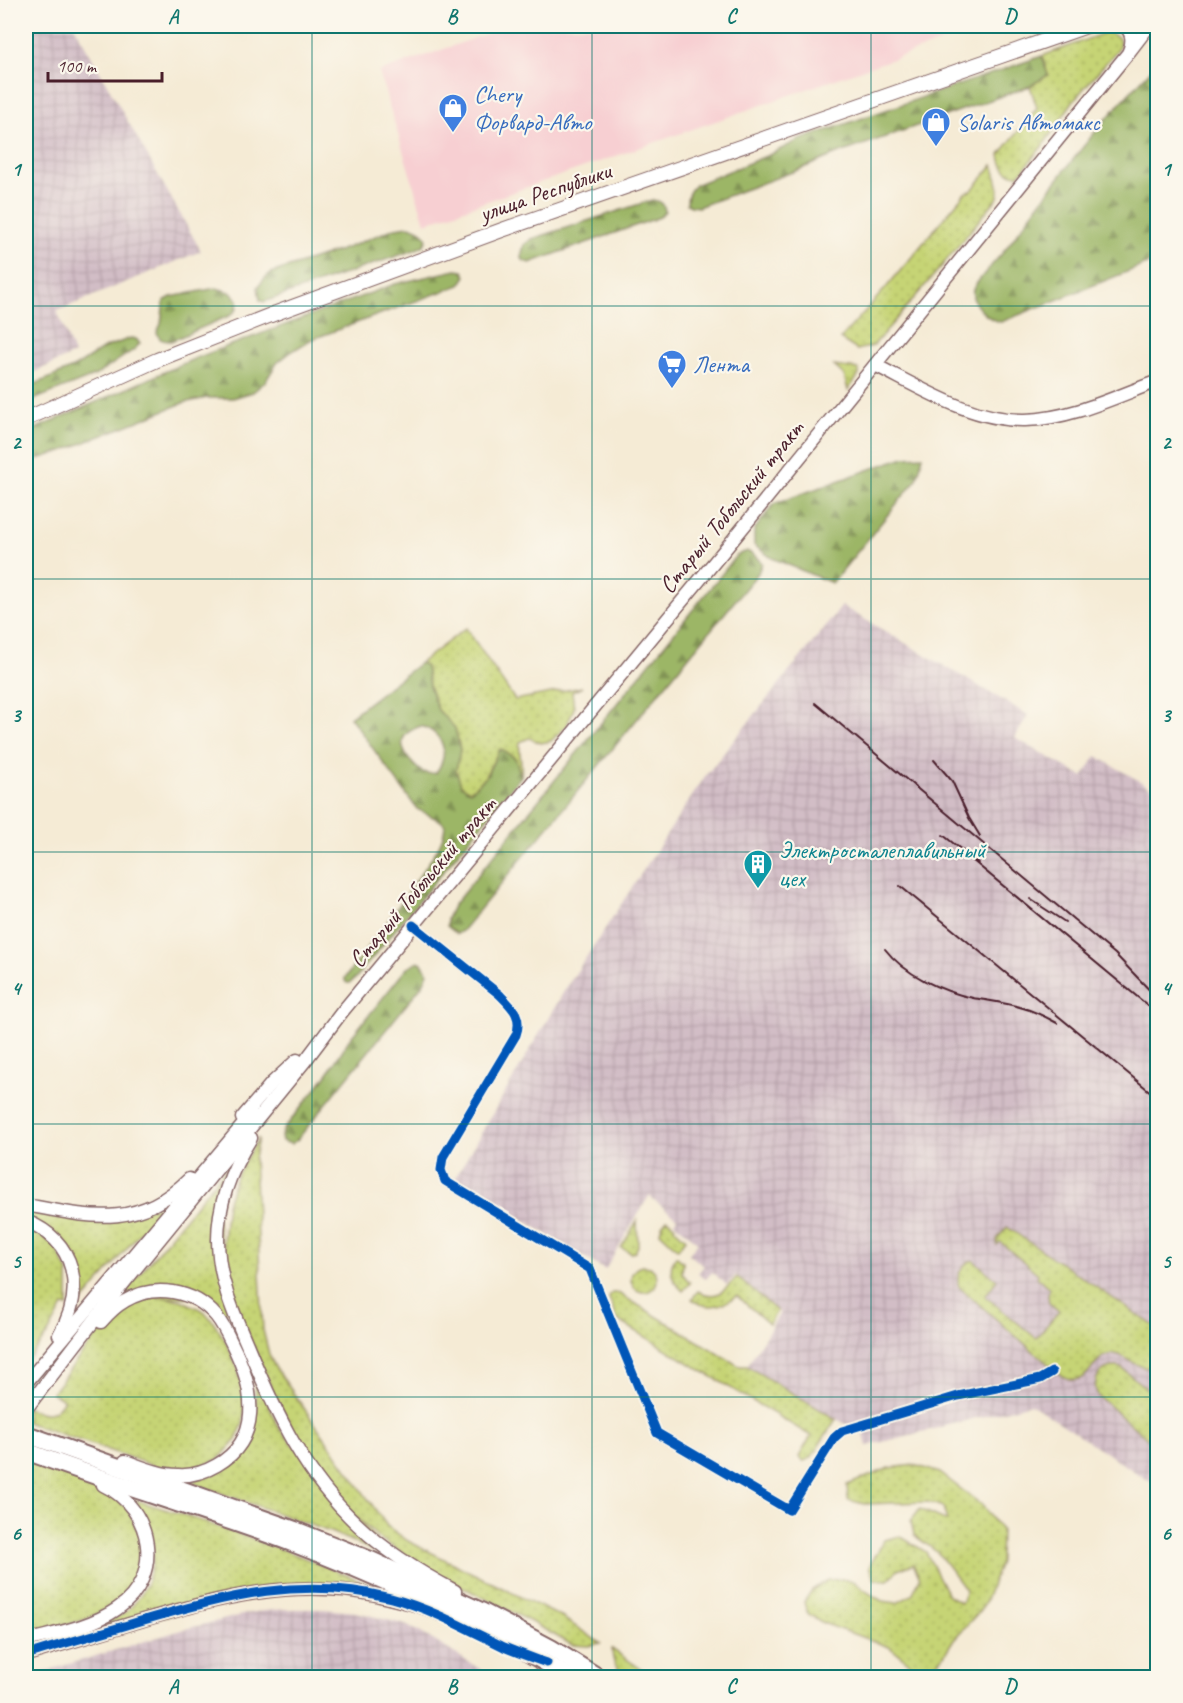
<svg xmlns="http://www.w3.org/2000/svg" width="1183" height="1703" font-family="Caveat,sans-serif">
  <style>
    .built { fill: #f7cfd2 }
    .industrial { fill: url(#industrial-grid) }
    .grass { fill: url(#grass-dots); stroke: #887a50; stroke-width: 1.5 }
    .forest { fill: url(#forest-firs); stroke: #736a48; stroke-width: 1.5; fill-rule: evenodd }
    .lines { fill: none; stroke-linecap: round; stroke-linejoin: round }
    .street-casing { stroke: #866666; stroke-width: 12 }
    .secondary-casing { stroke: #866666; stroke-width: 15 }
    .primary-casing { stroke: #866666; stroke-width: 16 }
    .highway-casing { stroke: #866666; stroke-width: 20 }
    .street { stroke: #fff; stroke-width: 9 }
    .secondary { stroke: #fff; stroke-width: 12 }
    .primary { stroke: #fff; stroke-width: 14 }
    .highway { stroke: #fff; stroke-width: 16 }
    .rail { stroke: #4a1f2b; stroke-width: 2 }
    .cycleway-casing { stroke: #fbf7ec; stroke-width: 13 }
    .cycleway { stroke: #0057b8; stroke-width: 9 }
    .grid { fill: none; stroke: #0f766e; stroke-width: 1.5; stroke-opacity: 0.55 }
    .labels { text-anchor: middle; dominant-baseline: central; stroke-width: 4.5; stroke-linejoin: round; paint-order: stroke }
    .shop-label { font-size: 24px; fill: #366cbe; stroke: #fbf7ec; text-anchor: start }
    .street-label { font-size: 24px; fill: #4a1f2b; stroke: #fbf7ec }
    .culture-label { font-size: 24px; fill: #0d838f; stroke: #fbf7ec; text-anchor: start }
    .neatline { fill: none; stroke: #0f766e; stroke-width: 2 }
    .grid-label { font-size: 20px; text-anchor: middle; font-weight: bold; fill: #0f766e }
  </style>
  <defs>
    <pattern id="industrial-grid" width="8" height="8" patternUnits="userSpaceOnUse" patternTransform="scale(1.5)"><rect width="8" height="8" fill="#d2bdc6"/><path d="M0 4h8M4 0v8" fill="none" stroke="#b6a2aa"/></pattern>
    <pattern id="grass-dots" width="8" height="8" patternUnits="userSpaceOnUse" patternTransform="scale(1.5)"><rect width="8" height="8" fill="#c6d475"/><path d="M2 2h.1M6 6h.1" fill="none" stroke="#acb665" stroke-width="1.8" stroke-linecap="round"/></pattern>
    <pattern id="forest-firs" width="22" height="20" patternUnits="userSpaceOnUse" patternTransform="scale(1.5)"><rect width="22" height="20" fill="#9cb666"/><path d="M5 1l3.5 6h-7zM16 11l3.5 6h-7z" fill="#819354"/></pattern>
  </defs>
  <rect width="100%" height="100%" fill="#fbf7ec"/>
  <filter id="ink" filterUnits="userSpaceOnUse"><feTurbulence type="fractalNoise" baseFrequency=".0167" numOctaves="2"/><feDisplacementMap in="SourceGraphic" scale="12" xChannelSelector="R" yChannelSelector="G"/><feConvolveMatrix kernelMatrix="1 2 1 2 8 2 1 2 1" color-interpolation-filters="sRGB"/></filter>
  <filter id="wash" filterUnits="userSpaceOnUse"><feTurbulence type="fractalNoise" baseFrequency=".008" numOctaves="4" result="noise"/><feDisplacementMap in="SourceGraphic" scale="24" xChannelSelector="R" yChannelSelector="G"/><feGaussianBlur stdDeviation="1.35" result="paint"/><feColorMatrix in="noise" values="0 0 0 0 0 0 0 0 0 0 0 0 0 0 0 0 0 1.4 0 .05"/><feComposite in="paint" operator="in"/></filter>
  <g filter="url(#wash)">
    <rect width="100%" height="100%" fill="#f5ebd5"/>
    <polygon class="built" points="509,26 987,26 425,223 379,72"/>
    <g class="industrial">
      <polygon points="26,26 74,26 201,251 57,311 74,354 26,376"/>
      <polygon points="842,606 1028,715 1015,738 1083,777 1096,756 1157,791 1157,1486 1031,1404 867,1446 863,1432 836,1419 747,1366 780,1313 736,1275 727,1285 712,1272 706,1279 698,1273 704,1266 689,1254 698,1242 674,1222 677,1218 649,1196 605,1270 455,1178 566,988 706,775"/>
      <polygon points="285,1609 322,1609 356,1612 403,1624 418,1631 493,1677 26,1677 185,1629 255,1612"/>
    </g>
    <g class="grass">
      <path d="M 1107,32 L 1118,37 L 1120,42 L 1118,49 L 1074,100 L 1044,144 L 1019,175 C 1006,175 1001,166 1000,154 L 1037,108 L 1030,86 L 1047,75 L 1042,56 Z"/>
      <polygon points="993,165 999,189 998,197 941,267 873,346 857,350 840,339 885,289 965,193 971,191"/>
      <polygon points="834,366 858,369 859,371 859,375 848,390 844,375"/>
      <path d="M 466,628 L 515,700 L 582,687 L 572,692 L 574,708 L 567,725 L 551,741 L 541,743 L 529,738 L 520,742 C 518,755 523,762 521,776 L 515,758 L 500,749 L 484,778 L 470,791 L 461,785 L 455,770 L 460,750 L 455,728 L 438,710 L 429,686 L 426,667 L 420,663 Z"/>
      <polygon points="258,1138 254,1159 263,1330 269,1354 275,1367 387,1526 408,1541 563,1618 600,1643 589,1646 572,1645 533,1623 447,1579 391,1546 377,1536 346,1507 309,1460 273,1392 239,1313 226,1270 223,1241 227,1204 235,1179"/>
      <polygon points="234,1158 217,1213 227,1309 224,1317 200,1297 121,1297"/>
      <polygon points="162,1206 79,1306 78,1304 79,1284 77,1269 26,1216 26,1209 69,1218"/>
      <polygon points="667,1219 675,1226 674,1228 686,1239 678,1249 660,1232 662,1225"/>
      <polygon points="637,1221 638,1246 635,1252 631,1253 621,1248"/>
      <polygon points="26,1226 36,1231 56,1248 68,1272 68,1307 63,1306 49,1332 26,1362"/>
      <path d="M 1007,1227 L 1157,1328 L 1157,1359 L 1148,1368 C 1132,1367 1124,1351 1109,1355 C 1088,1359 1091,1390 1062,1376 L 959,1287 C 955,1276 962,1264 973,1260 L 997,1280 L 985,1296 L 1036,1338 L 1059,1311 L 1049,1303 L 1048,1296 L 1049,1288 L 1037,1277 L 1038,1274 L 1000,1242 L 997,1245 L 997,1239 Z"/>
      <path d="M 676,1256 L 683,1262 L 682,1273 L 690,1283 L 683,1291 C 672,1281 667,1269 676,1256 Z"/>
      <circle cx="644" cy="1279" r="13"/>
      <path d="M 737,1277 L 777,1311 L 769,1324 L 737,1296 C 723,1306 707,1311 692,1299 L 698,1291 C 717,1301 725,1290 737,1277 Z"/>
      <polygon points="613,1293 618,1293 739,1366 747,1366 836,1419 811,1458 804,1461 801,1460 799,1457 811,1436 619,1321 616,1317 609,1298 610,1295"/>
      <path d="M 160,1297 L 181,1300 L 204,1311 L 215,1324 L 225,1340 L 238,1369 L 245,1400 L 243,1424 L 236,1440 L 219,1459 L 188,1471 L 160,1468 L 26,1422 L 26,1407 C 43,1414 52,1419 64,1400 L 52,1393 C 73,1367 108,1313 137,1301 C 144,1298 152,1297 160,1297 Z"/>
      <path d="M 1111,1367 L 1118,1367 L 1123,1369 L 1157,1398 L 1157,1447 L 1099,1397 C 1091,1385 1097,1370 1111,1367 Z"/>
      <path d="M 255,1386 L 260,1386 L 279,1428 L 392,1559 L 333,1533 L 190,1482 C 198,1478 207,1477 216,1473 C 249,1456 260,1421 255,1386 Z"/>
      <polygon points="26,1462 98,1486 127,1508 140,1535 142,1557 137,1577 131,1588 117,1603 87,1619 26,1636"/>
      <polygon points="914,1465 940,1473 982,1505 1001,1530 1000,1562 985,1603 977,1614 954,1639 942,1658 930,1668 914,1666 889,1647 823,1623 807,1613 804,1602 812,1590 828,1580 842,1579 855,1582 867,1592 882,1601 897,1603 912,1595 920,1578 913,1564 898,1570 888,1580 875,1580 869,1567 884,1540 900,1536 926,1552 948,1595 961,1603 966,1590 938,1553 914,1535 911,1521 920,1509 947,1521 943,1507 928,1502 864,1504 848,1500 847,1485 889,1468"/>
      <path d="M 135,1500 L 184,1515 L 279,1548 L 379,1588 L 378,1590 L 325,1584 L 89,1631 L 89,1629 C 101,1624 116,1620 127,1611 C 149,1592 159,1557 150,1529 C 147,1518 140,1510 135,1500 Z"/>
      <path d="M 612,1648 L 612,1649 L 653,1677 L 626,1677 C 616,1668 612,1663 612,1648 Z"/>
    </g>
    <g class="forest">
      <path d="M 1042,56 L 1048,75 L 1030,86 L 837,154 L 803,168 L 698,207 L 691,206 L 687,204 C 687,195 689,191 695,185 L 771,154 L 799,140 Z"/>
      <path d="M 1157,63 L 1157,260 L 1001,322 C 989,320 970,305 973,290 C 975,282 998,259 1004,251 C 1038,206 1071,159 1108,117 C 1124,98 1141,81 1157,63 Z"/>
      <path d="M 652,200 C 660,201 664,203 665,211 L 660,217 L 535,261 L 530,263 L 524,261 L 521,257 L 524,245 L 532,239 Z"/>
      <path d="M 409,226 C 418,229 425,231 427,240 L 423,246 L 414,250 L 264,302 L 260,300 L 258,287 L 265,278 L 271,273 L 344,249 L 395,228 Z"/>
      <polygon points="456,270 463,271 466,276 460,285 310,340 291,352 277,363 265,382 253,392 233,398 207,398 183,403 63,451 26,463 26,433 196,358 395,284"/>
      <path d="M 216,288 L 230,292 L 238,300 L 237,309 L 231,315 L 171,341 C 163,340 159,341 157,332 L 161,324 L 164,301 L 171,297 Z"/>
      <polygon points="131,338 136,339 140,343 135,349 96,375 26,403 26,388 75,367 104,348"/>
      <polygon points="923,456 917,479 832,583 772,558 754,545 754,530 774,504 904,457"/>
      <polygon points="747,551 755,556 762,563 758,573 462,931 457,934 447,926 447,919 453,906 737,555"/>
      <path d="M 420,663 L 426,667 L 429,686 L 438,710 L 455,728 L 460,750 L 456,770 L 461,785 L 470,791 L 485,778 L 500,749 L 515,758 L 521,776 L 355,979 L 350,983 L 347,983 L 345,981 L 345,978 C 371,944 397,910 420,875 C 430,860 444,844 445,825 L 441,821 L 417,809 L 350,717 ZM 421,726 C 444,734 450,753 436,773 C 432,773 429,774 426,773 C 419,772 412,763 408,758 C 397,741 403,732 421,726 Z"/>
      <polygon points="416,962 421,962 428,973 423,984 297,1140 291,1144 282,1141 281,1136 284,1129 326,1076 349,1040 406,969"/>
    </g>
  </g>
  <g filter="url(#ink)">
    <g class="lines">
      <g class="street-casing">
        <path id="street" d="M 413,925 L 499,994 C 512,1007 523,1016 516,1035 L 443,1157 L 441,1170 L 445,1181 L 590,1269 L 657,1433 L 789,1510 L 834,1438 L 842,1431 L 958,1396 L 1031,1381 L 1040,1379 L 1052,1372"/>
      </g>
      <g class="secondary-casing">
        <g id="secondary">
          <path d="M 1124,26 C 1133,32 1133,41 1129,51"/>
          <path d="M 875,365 C 921,388 972,421 1025,420 C 1071,419 1115,397 1158,381"/>
          <polyline points="242,1118 272,1083 297,1060"/>
          <path d="M 251,1138 C 231,1169 218,1203 218,1240 C 218,1279 234,1314 249,1349 C 276,1414 305,1476 358,1525 C 386,1552 421,1573 455,1591"/>
          <path d="M 26,1205 C 90,1217 137,1230 189,1179"/>
          <path d="M 26,1221 C 76,1241 86,1290 59,1335"/>
          <path d="M 101,1322 C 108,1314 116,1306 125,1301 C 154,1283 194,1290 216,1316 C 225,1327 230,1340 236,1352 C 254,1391 262,1439 217,1465 C 205,1472 192,1476 178,1475 C 160,1475 142,1467 125,1461"/>
          <polyline points="26,1383 252,1114"/>
          <polyline points="26,1409 110,1300 305,1061 342,1012 736,536 1129,52 1149,26"/>
          <path d="M 26,1641 C 56,1633 91,1627 117,1609 C 165,1577 153,1508 103,1485"/>
          <path d="M 26,1655 C 65,1643 104,1632 143,1620 C 223,1597 292,1578 376,1595 C 398,1600 421,1605 441,1615"/>
        </g>
      </g>
      <g class="primary-casing">
        <polyline id="primary" points="26,419 157,360 276,313 502,230 1087,26"/>
      </g>
      <g class="highway-casing">
        <g id="highway">
          <polyline points="26,1434 295,1530 373,1561 483,1612 551,1648 600,1678"/>
          <path d="M 26,1451 C 113,1484 204,1510 292,1543 C 389,1580 483,1624 571,1678"/>
        </g>
      </g>
      <use href="#street" class="street"/>
      <use href="#secondary" class="secondary"/>
      <use href="#primary" class="primary"/>
      <use href="#highway" class="highway"/>
      <g class="rail">
        <polyline points="815,703 1115,954 1158,999"/>
        <polyline points="934,760 952,781 969,818 980,836"/>
        <polyline points="943,835 978,863"/>
        <polyline points="972,860 1158,1014"/>
        <polyline points="900,886 1158,1098"/>
        <polyline points="1030,899 1065,922"/>
        <path d="M 885,949 C 905,975 941,991 973,998 C 990,1001 1007,1003 1023,1008 C 1035,1011 1046,1017 1057,1023"/>
      </g>
      <g class="cycleway-casing">
        <g id="cycleway">
          <path d="M 413,925 L 499,994 C 512,1007 523,1016 516,1035 L 443,1157 L 441,1170 L 445,1181 L 590,1269 L 657,1433 L 789,1510 L 834,1438 L 842,1431 L 958,1396 L 1031,1381 L 1040,1379 L 1052,1372"/>
          <path d="M 26,1655 C 65,1643 105,1632 144,1620 C 228,1596 303,1575 391,1598 C 432,1609 467,1629 504,1647 C 518,1653 533,1658 547,1663"/>
        </g>
      </g>
      <use href="#cycleway" class="cycleway"/>
    </g>
  </g>
  <path class="grid" d="M 312,26 L 312,1678M 592,26 L 592,1678M 871,26 L 871,1678M 26,306 L 1158,306M 26,579 L 1158,579M 26,852 L 1158,852M 26,1124 L 1158,1124M 26,1397 L 1158,1397"/>
  <defs>
    <g id="shop-pin" transform="scale(1.5)"><path d="M0 17L-7.5 6A9.5 9.5 0 1 1 7.5 6Z" fill="#3f7fe0" stroke="#fbf7ec"/><path d="M-5-2.5h2.3a2.7 3.5 0 0 1 5.4 0H5L5.5 6h-11ZM-1.5-2.5h3a1.5 2.3 0 0 0-3 0Z" fill="#fff"/></g>
    <g id="supermarket-pin" transform="scale(1.5)"><path d="M0 17L-7.5 6A9.5 9.5 0 1 1 7.5 6Z" fill="#3f7fe0" stroke="#fbf7ec"/><path d="M-6-5.5h2.5l.6 2H6L4.5 2H-2.5L-4.4-4H-6ZM-1.5 3.2a1.3 1.3 0 1 0 .1 0ZM3 3.2a1.3 1.3 0 1 0 .1 0Z" fill="#fff"/></g>
    <g id="building-pin" transform="scale(1.5)"><path d="M0 17L-7.5 6A9.5 9.5 0 1 1 7.5 6Z" fill="#0f9aa8" stroke="#fbf7ec"/><path d="M-4-6H4V6H1V3H-1V6H-4ZM-2.5-4.3h1.7v1.8h-1.7ZM.8-4.3h1.7v1.8H.8ZM-2.5-1h1.7V.8h-1.7ZM.8-1h1.7V.8H.8Z" fill="#fff"/></g>
  </defs>
  <g fill-rule="evenodd">
    <use href="#shop-pin" x="453" y="108"/>
    <use href="#shop-pin" x="936" y="122"/>
    <use href="#supermarket-pin" x="672" y="364"/>
    <use href="#building-pin" x="758" y="864"/>
  </g>
  <g class="labels">
    <g class="shop-label">
      <text x="474" y="94">Chery<tspan x="474" dy="28">Форвард-Авто</tspan></text>
      <text x="957" y="122">Solaris Автомакс</text>
      <text x="693" y="364">Лента</text>
    </g>
    <g class="street-label">
      <text transform="translate(545 192) rotate(-19)">улица Республики</text>
      <text transform="translate(731 507) rotate(-51)">Старый Тобольский тракт</text>
      <text transform="translate(422 882) rotate(-50)">Старый Тобольский тракт</text>
    </g>
    <g class="culture-label">
      <text x="779" y="850">Электросталеплавильный<tspan x="779" dy="28">цех</tspan></text>
    </g>
  </g>
  <rect width="1183" height="1703" fill="none" stroke="#fbf7ec" stroke-width="66"/>
  <path d="M48 72v9h114v-9" fill="none" stroke="#4a1f2b" stroke-width="3"/>
  <text x="57" y="72" font-size="18" fill="#4a1f2b" stroke="#fbf7ec" stroke-width="4.5" paint-order="stroke">100 m</text>
  <rect x="33" y="33" width="1117" height="1637" class="neatline"/>
  <g class="grid-label">
    <text x="173" y="23">A</text>
    <text x="452" y="23">B</text>
    <text x="731" y="23">C</text>
    <text x="1010" y="23">D</text>
    <text x="16" y="176">1</text>
    <text x="1166" y="176">1</text>
    <text x="16" y="449">2</text>
    <text x="1166" y="449">2</text>
    <text x="16" y="722">3</text>
    <text x="1166" y="722">3</text>
    <text x="16" y="995">4</text>
    <text x="1166" y="995">4</text>
    <text x="16" y="1268">5</text>
    <text x="1166" y="1268">5</text>
    <text x="16" y="1540">6</text>
    <text x="1166" y="1540">6</text>
    <text x="173" y="1693">A</text>
    <text x="452" y="1693">B</text>
    <text x="731" y="1693">C</text>
    <text x="1010" y="1693">D</text>
  </g>
</svg>
